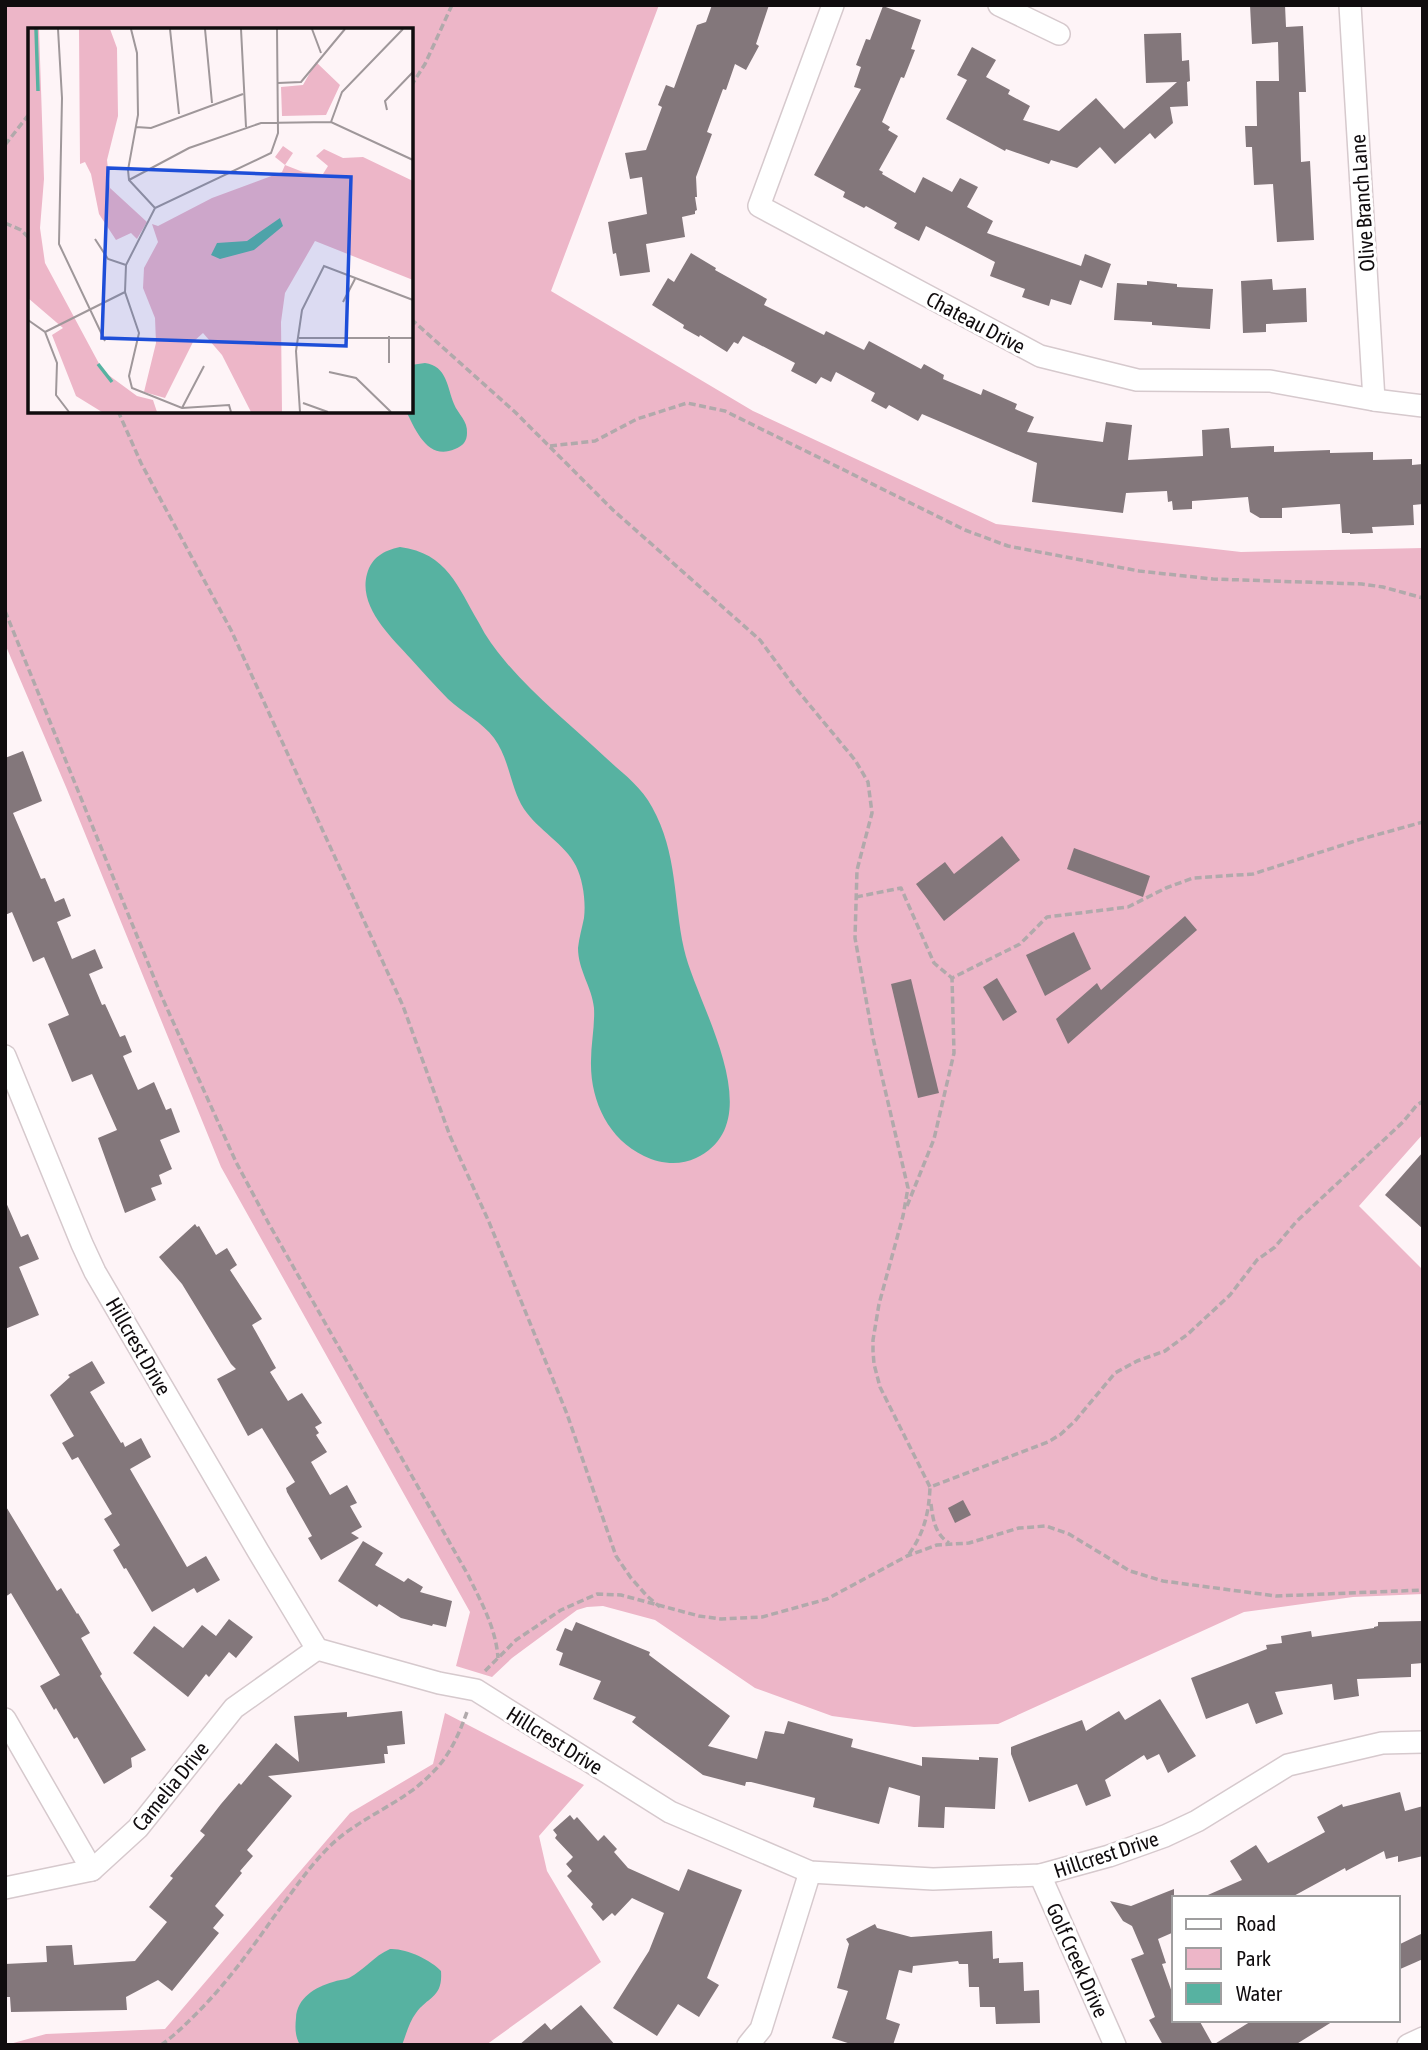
<svg xmlns="http://www.w3.org/2000/svg" width="1428" height="2050" font-family="'Asap Condensed',sans-serif">
  <style>
    .green { fill: #edb6c8; fill-rule: evenodd }
    .water { fill: #57b2a1 }
    .building { fill: #83777b }
    .lines { fill: none; stroke-linecap: round; stroke-linejoin: round }
    .minor-casing { stroke: #d6c9cd; stroke-width: 24 }
    .path { stroke: #b1a9ab; stroke-width: 3.5; stroke-dasharray: 7 3.5; stroke-linecap: butt }
    .minor { stroke: #fff; stroke-width: 21 }
    .labels { text-anchor: middle; dominant-baseline: central; stroke-width: 6; stroke-linejoin: round; paint-order: stroke }
    .street-label { font-size: 21px; fill: #100c0e; stroke: #fff }
    .inset-river { fill: none; stroke: #57b2a1; stroke-width: 3.5 }
    .inset-road { fill: none; stroke: #9f979a; stroke-width: 2 }
    .view { fill: #1d4ed8; fill-opacity: 0.15; stroke: #1d4ed8; stroke-width: 3.5 }
    .inset-edge { fill: none; stroke: #100c0e; stroke-width: 3.5 }
  </style>
  <rect width="100%" height="100%" fill="#fef4f7"/>
  <g class="green">
    <path d="M 5,5 L 659,5 L 551,291 L 753,411 L 996,524 L 1241,552 L 1423,548 L 1423,1134 L 1359,1206 L 1423,1270 L 1423,1594 L 1353,1597 L 1244,1612 L 998,1724 L 914,1727 L 832,1716 L 755,1688 L 655,1620 L 603,1606 L 587,1607 L 577,1610 L 512,1658 L 492,1677 L 456,1666 L 470,1612 L 221,1167 L 66,787 L 5,644 ZM 30,30 L 411,30 L 411,411 L 30,411 Z"/>
    <polygon points="445,1713 584,1785 539,1836 547,1871 601,1962 486,2045 6,2045 46,2034 165,2029 350,1813 433,1764"/>
  </g>
  <g class="water">
    <path d="M 425,363 C 447,366 447,387 454,404 C 458,414 468,421 467,433 C 467,441 463,446 455,449 C 428,461 416,431 406,411 L 411,411 L 411,365 Z"/>
    <path d="M 400,547 C 447,553 458,587 479,623 C 486,637 495,649 505,661 C 534,696 572,726 605,757 C 622,773 641,786 652,807 C 678,854 673,899 684,949 C 696,1004 773,1121 696,1158 C 680,1166 660,1164 644,1156 C 608,1139 590,1100 591,1061 C 591,1043 595,1026 594,1008 C 592,987 578,970 578,948 C 579,938 582,928 584,918 C 586,902 583,880 576,866 C 565,844 538,830 524,809 C 510,787 510,760 494,738 C 482,722 463,713 448,699 C 435,686 423,672 411,659 C 391,637 358,607 367,574 C 372,557 383,551 400,547 Z"/>
    <path d="M 390,1949 C 406,1948 431,1960 441,1971 C 443,1998 428,1996 416,2013 C 409,2022 406,2035 402,2045 L 300,2045 C 295,2036 295,2028 296,2018 C 297,1998 315,1987 333,1982 C 338,1980 344,1980 349,1978 C 364,1970 374,1956 390,1949 Z"/>
  </g>
  <g class="building">
    <polygon points="712,5 769,5 756,44 759,46 746,70 735,64 726,90 723,89 707,132 712,134 696,177 697,197 695,197 697,210 695,211 695,214 682,217 685,237 646,244 650,272 620,276 616,253 613,254 608,222 647,214 642,177 630,179 625,153 646,150 662,107 658,105 666,85 674,88 697,25 706,22"/>
    <polygon points="1250,5 1285,5 1286,27 1303,26 1306,92 1299,92 1301,162 1310,161 1314,240 1277,242 1273,184 1254,185 1252,147 1246,147 1245,126 1257,126 1256,81 1279,81 1278,42 1252,44"/>
    <polygon points="883,6 921,20 911,49 915,50 904,78 901,77 882,122 890,127 888,130 898,136 879,170 883,172 882,174 915,193 923,177 952,192 960,178 978,187 967,207 993,221 987,233 1081,266 1085,254 1111,264 1102,288 1080,280 1071,305 1051,299 1049,306 1022,297 1025,289 990,276 995,262 926,226 919,241 894,228 897,223 866,206 864,208 843,197 845,192 814,175 861,89 854,87 861,67 856,65 866,39 870,40"/>
    <polygon points="1181,33 1182,61 1189,60 1190,81 1187,82 1188,106 1170,107 1173,123 1155,139 1150,133 1115,164 1100,147 1077,168 1051,160 1049,164 1006,149 1005,151 946,119 967,80 957,75 972,47 996,60 986,77 1010,90 1008,94 1030,106 1023,120 1059,131 1096,98 1124,129 1177,82 1146,83 1144,34"/>
    <polygon points="691,253 716,268 715,270 767,299 764,305 824,335 826,331 864,350 869,341 921,369 924,364 944,375 943,379 981,395 983,389 1017,404 1015,409 1034,417 1027,432 1103,442 1106,422 1132,425 1128,460 1203,456 1202,430 1229,428 1231,448 1274,446 1274,452 1330,450 1330,453 1373,452 1373,460 1412,459 1412,465 1423,464 1423,504 1413,505 1414,525 1372,527 1373,533 1350,534 1350,533 1342,533 1340,504 1282,508 1282,518 1260,518 1250,512 1248,497 1192,501 1192,509 1173,510 1172,501 1168,502 1167,491 1126,493 1123,513 1032,502 1037,463 922,414 918,421 889,405 886,409 871,401 875,393 836,372 831,382 821,377 816,384 791,371 795,363 743,336 738,344 734,342 727,352 700,335 699,337 683,328 684,325 652,305 668,278 674,282"/>
    <polygon points="1272,279 1273,290 1306,288 1307,322 1266,324 1266,332 1243,333 1241,281"/>
    <polygon points="1147,281 1177,284 1177,287 1213,289 1210,329 1152,325 1152,322 1114,320 1117,283 1147,285"/>
    <polygon points="23,751 42,801 13,813 41,879 45,878 55,902 64,898 71,916 57,922 72,959 95,949 103,968 89,974 102,1005 105,1004 120,1037 125,1035 132,1052 123,1056 138,1090 154,1082 166,1110 171,1108 180,1132 160,1140 172,1169 159,1175 162,1184 151,1188 156,1200 125,1213 98,1138 117,1130 92,1074 72,1082 48,1024 69,1015 44,957 33,962 12,912 5,915 5,758"/>
    <polygon points="1002,836 1020,860 944,921 916,884 945,862 954,874"/>
    <polygon points="1074,848 1150,876 1143,897 1067,869"/>
    <polygon points="1185,916 1197,930 1068,1044 1056,1019 1097,983 1101,990"/>
    <polygon points="1074,932 1091,969 1045,996 1026,955"/>
    <polygon points="997,978 1017,1012 1003,1021 983,987"/>
    <polygon points="911,979 939,1093 918,1098 891,984"/>
    <polygon points="1423,1152 1423,1229 1385,1195"/>
    <polygon points="5,1200 21,1237 28,1234 39,1259 19,1267 39,1315 5,1329"/>
    <polygon points="195,1224 197,1227 199,1226 216,1255 227,1248 237,1265 230,1270 262,1319 252,1325 276,1368 270,1372 288,1401 302,1393 322,1423 315,1427 319,1433 316,1435 327,1452 311,1462 330,1495 347,1485 357,1503 350,1506 362,1527 351,1533 359,1538 321,1560 308,1538 312,1536 287,1492 286,1488 295,1482 262,1428 248,1436 217,1379 236,1369 231,1364 182,1284 159,1257"/>
    <polygon points="92,1361 105,1383 90,1392 121,1443 123,1442 125,1447 141,1438 151,1457 130,1469 187,1567 206,1556 220,1580 197,1593 194,1588 152,1612 126,1568 124,1569 113,1550 120,1545 104,1519 112,1514 78,1457 72,1460 62,1443 74,1436 50,1395 70,1377 68,1375"/>
    <polygon points="963,1500 971,1515 955,1523 948,1508"/>
    <polygon points="5,1505 57,1591 61,1588 77,1614 78,1613 90,1633 81,1638 102,1674 100,1676 146,1750 131,1758 132,1767 104,1784 77,1737 74,1739 56,1708 54,1710 40,1686 60,1675 11,1593 5,1597"/>
    <polygon points="363,1541 383,1553 375,1565 404,1582 408,1578 423,1587 420,1592 452,1601 446,1627 433,1624 432,1626 401,1618 379,1604 377,1607 338,1581"/>
    <polygon points="229,1619 253,1637 236,1658 229,1652 209,1677 206,1674 188,1697 133,1653 154,1626 183,1648 202,1625 216,1636"/>
    <polygon points="1423,1621 1423,1663 1411,1664 1411,1677 1357,1679 1359,1696 1334,1700 1332,1684 1275,1692 1283,1714 1256,1724 1248,1703 1206,1719 1191,1678 1267,1649 1266,1645 1282,1643 1281,1636 1311,1631 1312,1637 1374,1628 1374,1627 1378,1626 1378,1622"/>
    <polygon points="576,1622 650,1652 649,1655 730,1716 708,1746 757,1759 765,1731 784,1734 788,1721 853,1739 851,1747 922,1766 922,1757 979,1760 979,1757 998,1758 995,1809 945,1807 944,1828 918,1827 920,1796 889,1787 879,1824 813,1807 815,1798 751,1782 746,1782 745,1786 703,1775 632,1722 636,1717 593,1699 601,1681 559,1665 563,1653 556,1650 565,1628 572,1631"/>
    <polygon points="1160,1699 1196,1756 1168,1773 1159,1754 1147,1760 1144,1755 1105,1780 1111,1796 1086,1806 1077,1784 1029,1802 1011,1754 1011,1747 1082,1720 1086,1731 1119,1711 1125,1720"/>
    <polygon points="402,1711 405,1744 387,1746 388,1754 384,1754 385,1763 268,1776 292,1796 247,1850 253,1856 240,1871 242,1873 215,1906 224,1915 213,1928 219,1933 172,1991 158,1980 126,1997 127,2010 11,2012 10,1997 5,1997 5,1964 47,1962 46,1946 72,1945 74,1965 135,1961 167,1922 149,1907 173,1878 170,1876 205,1835 200,1831 221,1804 239,1783 241,1785 276,1743 299,1762 294,1716 347,1712 347,1717"/>
    <polygon points="1400,1792 1405,1811 1423,1806 1423,1856 1398,1862 1398,1856 1386,1859 1384,1851 1346,1871 1345,1868 1290,1898 1201,1898 1242,1880 1230,1861 1256,1845 1268,1863 1325,1832 1317,1817 1342,1804 1343,1807"/>
    <polygon points="570,1815 574,1820 577,1817 598,1841 604,1835 617,1849 614,1852 628,1868 679,1891 688,1869 742,1890 707,1978 719,1985 699,2017 678,2004 657,2036 613,2008 649,1951 664,1913 632,1898 615,1916 612,1913 603,1921 591,1907 593,1904 567,1876 572,1871 566,1864 573,1857 555,1838 557,1835 553,1830"/>
    <polygon points="1174,1889 1174,1932 1158,1939 1166,1963 1162,1964 1174,1998 1174,2020 1199,2020 1213,2045 1253,2020 1335,2020 1295,2045 1163,2045 1149,2020 1155,2017 1131,1959 1144,1954 1132,1926 1123,1921 1110,1901 1131,1906"/>
    <polygon points="875,1924 877,1928 911,1937 992,1931 993,1959 999,1958 999,1963 1023,1962 1024,1991 1039,1990 1040,2023 996,2024 995,2007 980,2007 979,1987 969,1987 968,1964 959,1964 958,1961 913,1966 912,1973 899,1970 886,2019 900,2024 893,2045 854,2045 832,2038 848,1991 837,1988 849,1944 846,1939"/>
    <polygon points="1423,1933 1423,1959 1398,1970 1398,1945"/>
    <polygon points="581,2005 615,2045 519,2045 545,2023 551,2030"/>
  </g>
  <g class="lines">
    <g class="minor-casing">
      <g id="minor">
        <polyline points="833,5 759,206 1040,356 1137,380 1270,381 1374,400 1423,406"/>
        <polyline points="999,5 1059,34"/>
        <polyline points="1350,5 1374,400"/>
        <polyline points="5,1056 82,1244 95,1272 258,1551 317,1649 439,1683 476,1690 670,1812 810,1872 933,1879 1040,1875 1109,1856 1165,1836 1197,1821 1288,1765 1382,1743 1423,1742"/>
        <polyline points="5,1719 92,1870"/>
        <polyline points="1040,1875 1115,2045"/>
        <polyline points="5,1888 92,1870 138,1828 234,1708 317,1649"/>
        <polyline points="748,2045 761,2029 810,1872"/>
        <polyline points="1408,2045 1423,2038"/>
      </g>
    </g>
    <g class="path">
      <polyline points="411,86 425,64 452,5"/>
      <polyline points="5,145 30,113"/>
      <polyline points="5,223 21,230 30,239"/>
      <polyline points="411,319 515,412 613,510 760,640 793,685 855,760 868,782 872,813 857,870 855,938 873,1038 908,1188 903,1216 879,1304 873,1340 873,1351 874,1364 880,1387 930,1487 1048,1442 1061,1434 1075,1421 1115,1373 1137,1361 1165,1351 1188,1334 1230,1295 1257,1260 1275,1247 1296,1222 1403,1122 1416,1106 1423,1101"/>
      <polyline points="118,411 141,463 231,630 403,1006 450,1136 489,1222 567,1414 616,1556 631,1578 647,1596 660,1607"/>
      <polyline points="550,446 595,441 637,419 687,403 725,411 965,530 1008,546 1139,571 1185,576 1213,579 1362,584 1383,587 1423,598"/>
      <path d="M 5,611 L 161,995 L 236,1162 L 269,1224 L 468,1575 C 481,1602 496,1628 498,1658"/>
      <polyline points="856,897 901,888 934,963 952,978 1020,944 1047,917 1128,907 1166,888 1193,878 1253,874 1358,840 1423,822"/>
      <polyline points="907,1206 934,1139 954,1053 952,978"/>
      <path d="M 931,1504 C 933,1520 935,1534 949,1543"/>
      <path d="M 909,1554 C 924,1533 929,1513 930,1487"/>
      <polyline points="485,1671 516,1640 561,1610 597,1594 621,1595 699,1616 721,1619 762,1617 827,1599 907,1556 937,1545 969,1543 1019,1528 1046,1526 1069,1534 1130,1571 1163,1581 1276,1596 1423,1590"/>
      <path d="M 161,2045 C 174,2036 185,2025 197,2013 C 225,1985 250,1951 273,1918 C 291,1894 307,1869 329,1847 C 359,1817 403,1804 432,1773 C 450,1756 460,1732 468,1709"/>
    </g>
    <use href="#minor" class="minor"/>
  </g>
  <g class="labels">
    <g class="street-label">
      <text transform="translate(1362 203) rotate(-94)">Olive Branch Lane</text>
      <text transform="translate(976 322) rotate(28)">Chateau Drive</text>
      <text transform="translate(139 1346) rotate(60)">Hillcrest Drive</text>
      <text transform="translate(555 1740) rotate(32)">Hillcrest Drive</text>
      <text transform="translate(170 1786) rotate(-51)">Camelia Drive</text>
      <text transform="translate(1106 1854) rotate(-18)">Hillcrest Drive</text>
      <text transform="translate(1078 1960) rotate(66)">Golf Creek Drive</text>
    </g>
  </g>
  <g transform="translate(28 28)">
    <rect width="385" height="385" fill="#fef4f7"/>
    <path d="M 0,1 L 11,1 L 16,151 L 12,200 L 17,235 L 75,343 L 109,368 L 125,372 L 129,384 L 74,384 L 48,368 L 24,307 L 35,300 L 0,270 ZM 51,1 L 82,1 L 89,20 L 90,88 L 79,132 L 82,160 L 119,194 L 109,211 L 103,205 L 88,212 L 71,186 L 63,146 L 57,134 L 52,136 ZM 288,34 L 312,57 L 298,87 L 254,88 L 253,59 L 275,57 ZM 255,118 L 265,125 L 257,137 L 275,144 L 295,146 L 300,138 L 288,128 L 296,121 L 315,130 L 335,129 L 385,153 L 385,252 L 287,213 L 257,265 L 253,294 L 254,384 L 223,384 L 194,327 L 175,305 L 165,314 L 137,370 L 116,364 L 128,315 L 127,290 L 115,260 L 116,240 L 130,214 L 124,196 L 130,198 L 184,170 L 254,144 L 257,137 L 247,129 Z" fill="#edb6c8"/>
    <path d="M 252,190 L 255,198 L 226,222 L 192,231 L 183,227 L 189,215 L 219,213 Z" fill="#57b2a1"/>
    <path class="inset-river" d="M 8,1 L 10,63M 70,336 L 84,354"/>
    <path class="inset-road" d="M 30,1 L 34,70 L 31,216 L 77,313M 103,1 L 109,25 L 110,87 L 100,142 L 101,152 L 127,180M 142,1 L 151,86M 177,1 L 184,75M 213,1 L 218,99M 284,1 L 293,25M 250,55 L 273,54 L 317,1M 359,82 L 357,73 L 385,44M 303,94 L 314,64 L 375,1M 108,99 L 123,100 L 215,66M 101,152 L 161,120 L 233,95 L 303,94 L 385,132M 67,211 L 80,231 L 98,237M 315,274 L 327,251M 0,292 L 17,304 L 29,335 L 28,367 L 41,384M 17,304 L 97,264M 271,310 L 385,310M 361,335 L 361,308M 301,344 L 328,350 L 363,384M 275,375 L 300,384M 154,380 L 176,338M 203,384 L 201,377 L 154,380 L 104,360 L 101,348 L 111,305 L 97,264 L 98,237 L 127,180 L 243,125 L 250,105 L 249,1M 272,384 L 268,323 L 274,282 L 296,238 L 385,272"/>
    <path class="view" d="M 80,140 L 323,149 L 318,318 L 74,310 Z"/>
    <rect width="385" height="385" class="inset-edge"/>
  </g>
  <rect width="1428" height="2050" fill="none" stroke="#100c0e" stroke-width="14"/>
  <rect x="1172" y="1896" width="228" height="126" fill="#ffffff" stroke="#9f9e9f" stroke-width="2"/>
  <rect x="1186" y="1919" width="35" height="10" fill="#ffffff" stroke="#9f9e9f" stroke-width="2"/>
  <text x="1236" y="1931" font-size="21" fill="#100c0e">Road</text>
  <rect x="1186" y="1948" width="35" height="21" fill="#edb6c8" stroke="#9f9e9f" stroke-width="2"/>
  <text x="1236" y="1966" font-size="21" fill="#100c0e">Park</text>
  <rect x="1186" y="1983" width="35" height="21" fill="#57b2a1" stroke="#9f9e9f" stroke-width="2"/>
  <text x="1236" y="2001" font-size="21" fill="#100c0e">Water</text>
</svg>
